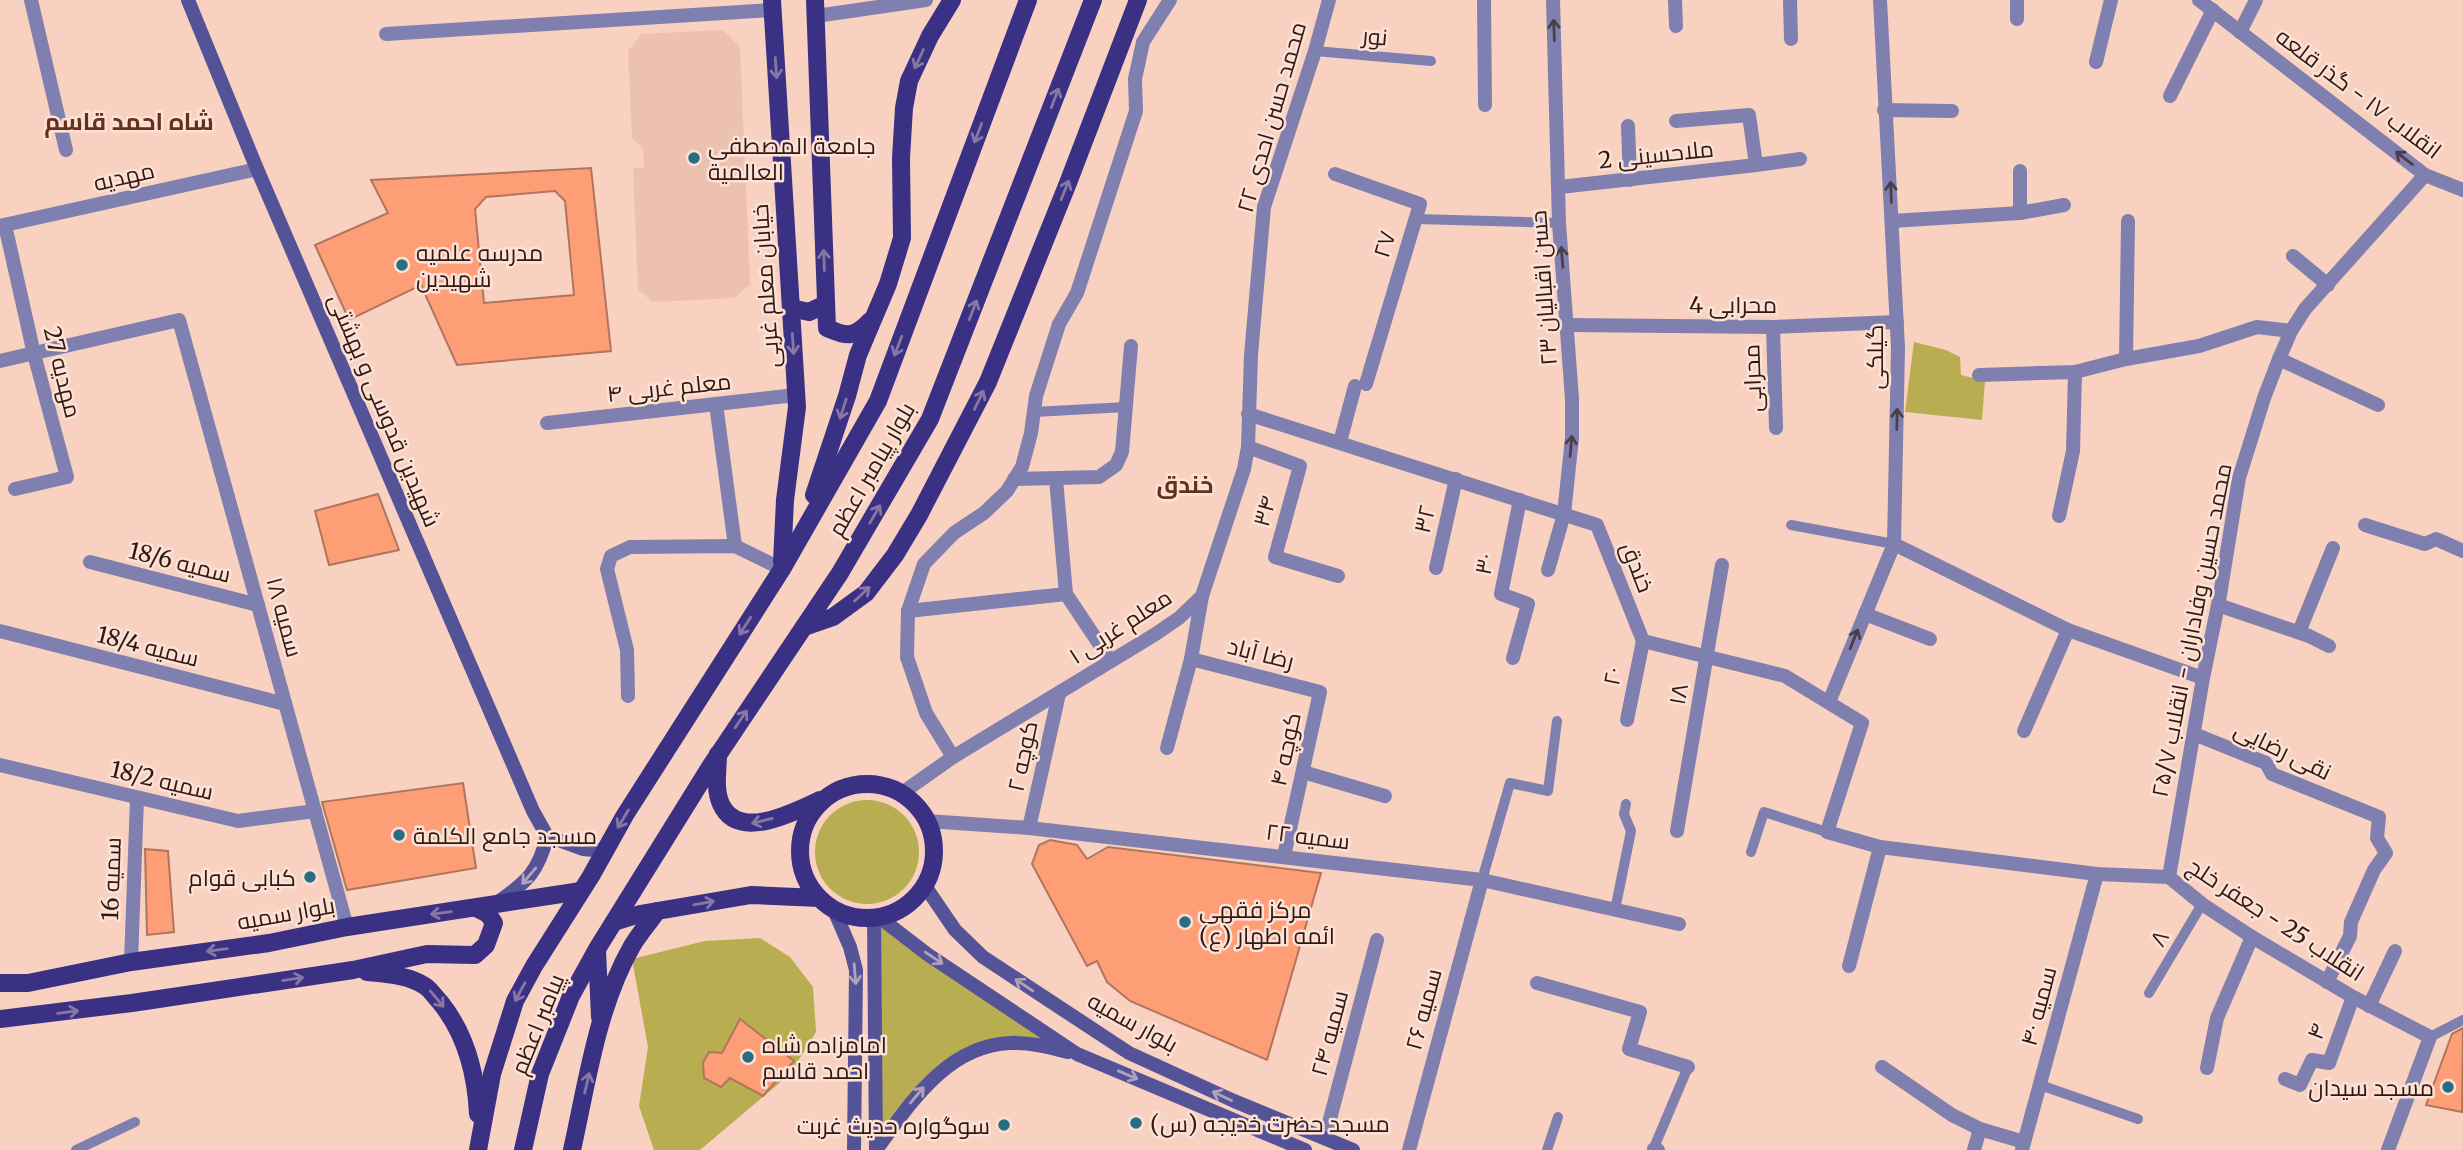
<svg xmlns="http://www.w3.org/2000/svg" width="2463" height="1150" font-family="Merriweather,Cairo,serif">
  <style>
    .built { fill: #edc1b0 }
    .green { fill: #b8ad51 }
    .building { fill: #fe9e77; stroke: #b1755d; stroke-width: 2; fill-rule: evenodd }
    .lines { fill: none; stroke-linecap: round; stroke-linejoin: round }
    .lane { stroke: #7f80af; stroke-width: 10 }
    .street { stroke: #7f80af; stroke-width: 14 }
    .secondary { stroke: #555397; stroke-width: 14 }
    .primary { stroke: #3a3184; stroke-width: 18 }
    .oneway { stroke: #4c3d48 }
    .oneway2 { stroke: #8877a5 }
    .oneway3 { stroke: #b1a1ba }
    .poi-dot { fill: #2c6c80; stroke: #fce1d6; stroke-width: 2.5 }
    .labels { text-anchor: middle; dominant-baseline: central; stroke-width: 5; stroke-linejoin: round; paint-order: stroke }
    .street-label { font-size: 23px; fill: #311910; stroke: #fce1d6 }
    .poi-label { font-size: 23px; fill: #311910; stroke: #fce1d6; text-anchor: start }
    .neighbourhood-label { font-size: 24px; font-weight: bold; fill: #66311a; stroke: #fce1d6 }
  </style>
  <rect width="100%" height="100%" fill="#f9d1c1"/>
  <polygon class="built" points="723,30 740,47 750,285 734,298 653,302 638,290 633,168 644,168 643,149 632,138 628,51 641,34"/>
  <g class="green">
    <polygon points="1914,342 1946,350 1960,357 1961,375 1985,381 1982,420 1905,412"/>
    <circle cx="867" cy="852" r="52"/>
    <polygon points="877,919 1077,1054 1008,1043 956,1061 876,1150"/>
    <polygon points="760,938 790,957 813,987 816,1032 790,1074 700,1150 654,1150 639,1106 648,1047 632,959 705,941"/>
  </g>
  <g class="building">
    <path d="M 591,168 L 611,351 L 457,365 L 421,285 L 349,320 L 315,245 L 388,213 L 371,180 ZM 555,191 L 565,201 L 574,295 L 484,303 L 475,209 L 486,197 Z"/>
    <polygon points="378,494 399,550 329,565 315,511"/>
    <polygon points="463,783 476,868 347,890 322,802"/>
    <polygon points="1050,840 1077,845 1087,859 1108,847 1321,873 1267,1060 1130,1001 1107,982 1097,961 1087,966 1032,864 1039,845"/>
    <polygon points="145,849 168,851 174,932 147,935"/>
    <polygon points="740,1019 794,1061 763,1096 730,1078 721,1087 704,1078 703,1063 709,1052 722,1053"/>
    <polygon points="2463,1028 2462,1112 2426,1105 2452,1034"/>
  </g>
  <g class="lines">
    <g class="lane">
      <polyline points="1315,51 1431,61"/>
      <polyline points="1416,219 1559,223"/>
      <polyline points="1034,412 1126,407"/>
      <polyline points="1791,525 1894,544"/>
      <polyline points="1751,852 1764,812 1827,832"/>
      <polyline points="1482,880 1510,783 1548,791 1557,721"/>
      <polyline points="1615,910 1631,831 1624,814 1626,804"/>
      <polyline points="2149,993 2202,904"/>
      <polyline points="2430,1037 2463,1020"/>
      <polyline points="2040,1085 2138,1119"/>
      <polyline points="76,1150 135,1122"/>
      <polyline points="1547,1150 1558,1117"/>
      <polyline points="1653,1150 1688,1067"/>
    </g>
    <g class="street">
      <polyline points="31,0 66,150"/>
      <polyline points="1484,0 1485,105"/>
      <polyline points="1675,0 1676,26"/>
      <polyline points="1790,0 1791,39"/>
      <polyline points="2199,0 2425,175 2463,190"/>
      <polyline points="816,16 926,0"/>
      <polyline points="2017,19 2017,0"/>
      <polyline points="2240,32 2256,0"/>
      <polyline points="386,34 772,10"/>
      <polyline points="2096,62 2111,0"/>
      <polyline points="2170,96 2213,10"/>
      <polyline points="1884,110 1952,111"/>
      <polyline points="1676,121 1749,115 1756,165 1800,159"/>
      <polyline points="1628,126 1630,180"/>
      <polyline points="2020,171 2020,213"/>
      <polyline points="1335,174 1420,204 1366,384"/>
      <polyline points="1560,187 1756,165"/>
      <polyline points="1892,221 2020,213 2064,205"/>
      <polyline points="5,225 34,354 67,477 15,489"/>
      <polyline points="0,226 257,169"/>
      <polyline points="2293,256 2328,285"/>
      <polyline points="1568,325 1773,327 1897,322"/>
      <polyline points="1773,327 1776,428"/>
      <polyline points="2126,359 2128,221"/>
      <polyline points="2279,359 2378,405"/>
      <polyline points="0,361 179,320 347,927"/>
      <polyline points="1979,375 2075,372 2126,359 2199,346 2257,327 2291,331"/>
      <polyline points="716,404 735,546"/>
      <polyline points="1248,414 1597,525 1643,641 1785,676 1862,723 1827,832 1880,847 1849,966"/>
      <polyline points="547,423 796,395"/>
      <polyline points="1340,442 1355,386"/>
      <polyline points="1248,447 1300,466 1275,557 1338,576"/>
      <polyline points="1014,479 1099,477 1116,465 1122,452 1131,346"/>
      <polyline points="1056,479 1066,594 1110,660"/>
      <polyline points="2059,516 2073,451 2075,372"/>
      <polyline points="2365,525 2425,544 2436,539 2463,551"/>
      <polyline points="1894,544 2068,630 2203,678"/>
      <polyline points="90,562 258,605"/>
      <polyline points="1436,568 1456,479"/>
      <polyline points="1548,570 1564,514 1572,438 1572,399 1559,223 1553,0"/>
      <polyline points="2218,605 2309,636 2329,646"/>
      <polyline points="908,611 1066,594"/>
      <polyline points="1865,614 1930,639"/>
      <polyline points="0,631 285,704"/>
      <polyline points="2299,632 2333,548"/>
      <polyline points="1513,658 1528,604 1501,594 1520,500"/>
      <polyline points="1191,659 1320,692 1284,856"/>
      <polyline points="628,696 627,650 607,569 611,556 630,547 735,546 782,569"/>
      <polyline points="1829,702 1894,544 1898,348 1880,0"/>
      <polyline points="1627,720 1643,641"/>
      <polyline points="2024,731 2068,630"/>
      <polyline points="2194,734 2266,763 2272,774 2379,817 2377,838 2386,853 2374,870 2351,922 2350,936 2327,982"/>
      <polyline points="1167,748 1191,659 1202,596"/>
      <polyline points="953,757 926,713 907,657 908,611 924,564 954,533 984,513 1007,491 1022,467 1031,433 1036,396 1059,324 1077,293 1136,111 1135,79 1143,42 1170,0"/>
      <polyline points="0,765 238,821 315,811"/>
      <polyline points="1303,772 1385,796"/>
      <polyline points="902,793 953,757 1154,635 1179,618 1202,596 1244,469 1248,447 1251,355 1264,207 1315,51 1329,0"/>
      <polyline points="927,821 1029,828 1482,880 1679,924"/>
      <polyline points="1029,828 1059,694"/>
      <polyline points="1677,831 1722,565"/>
      <polyline points="1880,847 2097,874 2169,877 2202,904 2252,937 2353,997 2430,1037 2388,1150"/>
      <polyline points="2169,877 2203,678 2220,595 2239,478 2264,398 2279,359 2291,331 2305,309 2425,175"/>
      <polyline points="131,962 137,799"/>
      <polyline points="1537,983 1640,1012 1629,1049 1688,1067"/>
      <polyline points="2369,1006 2395,951"/>
      <polyline points="1882,1067 1952,1115 1980,1129 2024,1142"/>
      <polyline points="2207,1068 2217,1018 2252,937"/>
      <polyline points="2285,1079 2300,1085 2312,1060 2329,1063 2353,997"/>
      <polyline points="1325,1138 1377,940"/>
      <polyline points="1654,1149 1658,1150"/>
      <polyline points="1409,1150 1482,880"/>
      <polyline points="1974,1150 1980,1129"/>
      <polyline points="2022,1150 2097,874"/>
    </g>
    <g class="secondary">
      <polyline points="188,0 257,169 533,811 547,836"/>
      <polyline points="547,836 583,849 605,851"/>
      <polyline points="925,886 955,930 983,957 1129,1053 1234,1101 1353,1150"/>
      <path d="M 498,902 C 527,882 539,871 547,836"/>
      <polyline points="834,910 850,947 856,970 854,1150"/>
      <polyline points="879,917 927,954 1077,1054 1305,1150"/>
      <polyline points="874,918 876,1150"/>
      <path d="M 876,1150 C 910,1104 946,1046 1010,1043 C 1029,1042 1049,1047 1068,1052"/>
    </g>
    <g class="primary">
      <polyline points="772,0 797,407 785,500 782,562"/>
      <path d="M 815,0 L 827,328 C 847,337 854,338 870,321"/>
      <polyline points="791,308 809,312 826,304"/>
      <polyline points="814,495 847,396 858,355 888,284 902,238 901,158 904,108 909,81 930,36 952,0"/>
      <polyline points="804,627 833,617 866,593 895,555 919,515 988,382 1068,183 1138,0"/>
      <path d="M 718,754 C 718,770 714,789 721,804 C 738,842 794,812 820,800"/>
      <circle cx="867" cy="851" r="67"/>
      <polyline points="614,922 640,914 751,895 819,898"/>
      <polyline points="597,950 600,1017"/>
      <path d="M 367,972 C 387,974 408,975 425,986 C 431,990 435,997 440,1002 C 466,1034 476,1073 478,1114"/>
      <polyline points="0,983 28,983 131,962 269,943 347,927 581,891"/>
      <polyline points="0,1019 132,1003 353,970 427,954 475,955 486,945 494,923 488,914 476,908"/>
      <polyline points="478,1150 492,1074 515,1001 534,966 591,876 625,815 782,569 878,401 1028,0"/>
      <polyline points="523,1150 540,1074 571,996 597,949 710,767 840,573 930,419 1093,0"/>
      <path d="M 572,1150 C 587,1083 597,1007 632,946 C 639,934 649,923 657,911"/>
    </g>
  </g>
  <defs><path id="oneway-shaft" d="M-6 0H5M1.5-3L5.5 0L1.5 3" fill="none" stroke-width="1.6" stroke-linecap="round" stroke-linejoin="round" transform="scale(1.75)"/></defs>
  <g class="oneway">
    <use href="#oneway-shaft" transform="translate(1554 30) rotate(-92)"/>
    <use href="#oneway-shaft" transform="translate(2404 158) rotate(-142)"/>
    <use href="#oneway-shaft" transform="translate(1891 192) rotate(-92)"/>
    <use href="#oneway-shaft" transform="translate(1562 257) rotate(-95)"/>
    <use href="#oneway-shaft" transform="translate(1897 419) rotate(-89)"/>
    <use href="#oneway-shaft" transform="translate(1571 446) rotate(-85)"/>
    <use href="#oneway-shaft" transform="translate(1854 639) rotate(-68)"/>
  </g>
  <g class="oneway2">
    <use href="#oneway-shaft" transform="translate(919 59) rotate(115)"/>
    <use href="#oneway-shaft" transform="translate(776 68) rotate(86)"/>
    <use href="#oneway-shaft" transform="translate(1055 98) rotate(-69)"/>
    <use href="#oneway-shaft" transform="translate(978 133) rotate(111)"/>
    <use href="#oneway-shaft" transform="translate(1065 190) rotate(-68)"/>
    <use href="#oneway-shaft" transform="translate(824 260) rotate(-92)"/>
    <use href="#oneway-shaft" transform="translate(973 310) rotate(-69)"/>
    <use href="#oneway-shaft" transform="translate(793 344) rotate(86)"/>
    <use href="#oneway-shaft" transform="translate(898 346) rotate(111)"/>
    <use href="#oneway-shaft" transform="translate(979 400) rotate(-64)"/>
    <use href="#oneway-shaft" transform="translate(843 409) rotate(108)"/>
    <use href="#oneway-shaft" transform="translate(875 514) rotate(-60)"/>
    <use href="#oneway-shaft" transform="translate(862 594) rotate(-43)"/>
    <use href="#oneway-shaft" transform="translate(745 626) rotate(123)"/>
    <use href="#oneway-shaft" transform="translate(741 719) rotate(-56)"/>
    <use href="#oneway-shaft" transform="translate(623 819) rotate(121)"/>
    <use href="#oneway-shaft" transform="translate(762 821) rotate(166)"/>
    <use href="#oneway-shaft" transform="translate(704 903) rotate(-10)"/>
    <use href="#oneway-shaft" transform="translate(441 913) rotate(172)"/>
    <use href="#oneway-shaft" transform="translate(217 950) rotate(172)"/>
    <use href="#oneway-shaft" transform="translate(293 979) rotate(-9)"/>
    <use href="#oneway-shaft" transform="translate(520 992) rotate(118)"/>
    <use href="#oneway-shaft" transform="translate(437 999) rotate(50)"/>
    <use href="#oneway-shaft" transform="translate(68 1012) rotate(-8)"/>
    <use href="#oneway-shaft" transform="translate(587 1083) rotate(-77)"/>
  </g>
  <g class="oneway3">
    <use href="#oneway-shaft" transform="translate(529 876) rotate(130)"/>
    <use href="#oneway-shaft" transform="translate(934 958) rotate(34)"/>
    <use href="#oneway-shaft" transform="translate(855 974) rotate(85)"/>
    <use href="#oneway-shaft" transform="translate(1024 985) rotate(-146)"/>
    <use href="#oneway-shaft" transform="translate(1128 1075) rotate(23)"/>
    <use href="#oneway-shaft" transform="translate(917 1095) rotate(-50)"/>
    <use href="#oneway-shaft" transform="translate(1222 1096) rotate(-155)"/>
  </g>
  <g class="poi-dot">
    <circle cx="694" cy="158" r="7"/>
    <circle cx="402" cy="265" r="7"/>
    <circle cx="399" cy="835" r="7"/>
    <circle cx="310" cy="877" r="7"/>
    <circle cx="1185" cy="922" r="7"/>
    <circle cx="748" cy="1057" r="7"/>
    <circle cx="2448" cy="1087" r="7"/>
    <circle cx="1136" cy="1123" r="7"/>
    <circle cx="1004" cy="1125" r="7"/>
  </g>
  <g class="labels">
    <g class="street-label">
      <text transform="translate(1375 36) rotate(5)">نور</text>
      <text transform="translate(2359 93) rotate(37)">انقلاب ۱۷ - گذر قلعه</text>
      <text transform="translate(1271 117) rotate(-74)">۲۲ محمد حسن احدی</text>
      <text transform="translate(1656 154) rotate(-6)">ملاحسینی 2</text>
      <text transform="translate(124 176) rotate(-13)">مهدیه</text>
      <text transform="translate(1384 244) rotate(-73)">۲۷</text>
      <text transform="translate(765 286) rotate(-94)">خیابان معلم غربی</text>
      <text transform="translate(1543 288) rotate(-94)">۲۳ حسن اقبالیان</text>
      <text x="1733" y="304">محرابی 4</text>
      <text transform="translate(1874 357) rotate(-90)">گیلکی</text>
      <text transform="translate(63 372) rotate(76)">مهدیه 27</text>
      <text transform="translate(1752 378) rotate(-92)">محرابی</text>
      <text transform="translate(669 387) rotate(-6)">معلم غربی ۴</text>
      <text transform="translate(385 410) rotate(67)">شهیدین قدوسی و بهشتی</text>
      <text transform="translate(871 469) rotate(-60)">بلوار پیامبر اعظم</text>
      <text transform="translate(1264 511) rotate(-75)">۳۴</text>
      <text transform="translate(1424 519) rotate(-77)">۳۲</text>
      <text transform="translate(180 562) rotate(14)">سمیه 18/6</text>
      <text transform="translate(1484 564) rotate(-79)">۳۰</text>
      <text transform="translate(1638 567) rotate(69)">خندق</text>
      <text transform="translate(285 617) rotate(75)">سمیه ۱۸</text>
      <text transform="translate(1120 626) rotate(-33)">معلم غربی ۱</text>
      <text transform="translate(2191 630) rotate(-79)">محمد حسین وفاداران - انقلاب ۲۵/۷</text>
      <text transform="translate(148 646) rotate(14)">سمیه 18/4</text>
      <text transform="translate(1261 653) rotate(14)">رضا آباد</text>
      <text transform="translate(1612 676) rotate(-79)">۲۰</text>
      <text transform="translate(1678 694) rotate(-80)">۱۸</text>
      <text transform="translate(1285 749) rotate(-78)">کوچه ۴</text>
      <text transform="translate(2283 750) rotate(26)">نقی رضایی</text>
      <text transform="translate(1022 756) rotate(-78)">کوچه ۲</text>
      <text transform="translate(162 780) rotate(13)">سمیه 18/2</text>
      <text transform="translate(1308 836) rotate(7)">سمیه ۲۲</text>
      <text transform="translate(111 879) rotate(-88)">سمیه 16</text>
      <text transform="translate(286 913) rotate(-10)">بلوار سمیه</text>
      <text transform="translate(2276 919) rotate(33)">انقلاب 25 - جعفر خلج</text>
      <text transform="translate(2159 938) rotate(-59)">۸</text>
      <text transform="translate(2038 1006) rotate(-75)">سمیه ۴۰</text>
      <text transform="translate(1423 1009) rotate(-75)">سمیه ۲۶</text>
      <text transform="translate(1133 1022) rotate(29)">بلوار سمیه</text>
      <text transform="translate(537 1024) rotate(-68)">پیامبر اعظم</text>
      <text transform="translate(2316 1031) rotate(-69)">۴</text>
      <text transform="translate(1329 1033) rotate(-75)">سمیه ۲۴</text>
    </g>
    <g class="poi-label">
      <text x="708" y="145">جامعة المصطفی<tspan x="708" dy="26">العالمیة</tspan></text>
      <text x="416" y="252">مدرسه علمیه<tspan x="416" dy="26">شهیدین</tspan></text>
      <text x="413" y="835">مسجد جامع الکلمة</text>
      <text x="296" y="877" text-anchor="end">کبابی قوام</text>
      <text x="1199" y="909">مرکز فقهی<tspan x="1199" dy="26">ائمه اطهار (ع)</tspan></text>
      <text x="762" y="1044">امامزاده شاه<tspan x="762" dy="26">احمد قاسم</tspan></text>
      <text x="2434" y="1087" text-anchor="end">مسجد سیدان</text>
      <text x="1150" y="1123">مسجد حضرت خدیجه (س)</text>
      <text x="990" y="1125" text-anchor="end">سوگواره حدیث غربت</text>
    </g>
    <g class="neighbourhood-label">
      <text x="129" y="121">شاه احمد قاسم</text>
      <text x="1185" y="484">خندق</text>
    </g>
  </g>
</svg>
